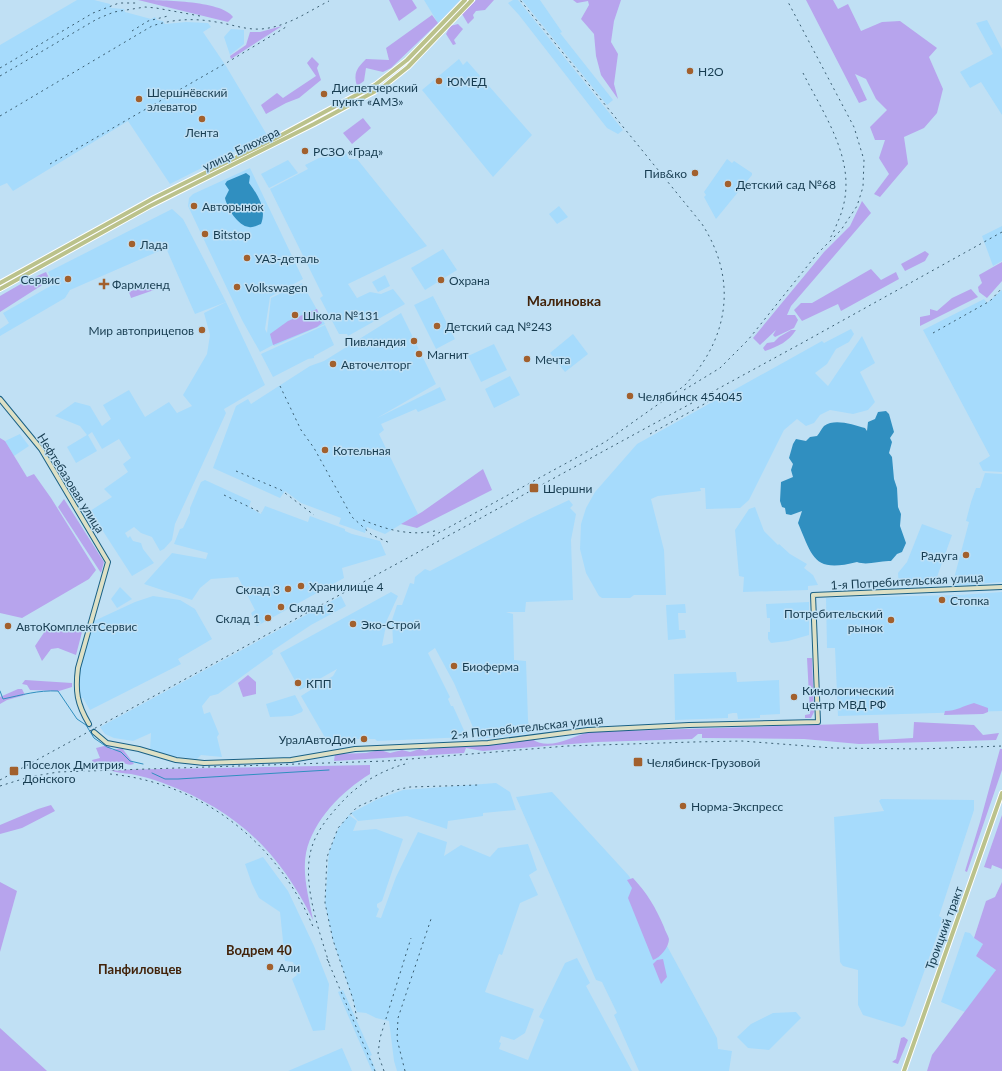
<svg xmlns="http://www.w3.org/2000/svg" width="1002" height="1071" font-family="Lato,sans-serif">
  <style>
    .built { fill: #a6dbfc }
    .green { fill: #b7a4ed }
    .water { fill: #308fc0 }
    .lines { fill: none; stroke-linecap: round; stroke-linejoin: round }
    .stream { stroke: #308fc0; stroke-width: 1 }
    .secondary-tunnel { stroke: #9ebfd3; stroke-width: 4; stroke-dasharray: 4 2; stroke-linecap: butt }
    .secondary-casing { stroke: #1a6084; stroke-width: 6 }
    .primary-casing { stroke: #fff; stroke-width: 6 }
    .secondary { stroke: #dde0c5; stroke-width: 4 }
    .primary { stroke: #bbc28b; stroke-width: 4 }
    .rail { stroke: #3a5e72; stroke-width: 1; stroke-dasharray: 2 4; stroke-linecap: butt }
    .poi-dot { fill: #a2602d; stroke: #c0e0f4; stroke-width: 1.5 }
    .labels { text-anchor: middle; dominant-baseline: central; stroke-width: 3; stroke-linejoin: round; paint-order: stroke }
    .poi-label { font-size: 12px; fill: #173c50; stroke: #c0e0f4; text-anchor: start }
    .street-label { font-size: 12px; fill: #173c50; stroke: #c0e0f4 }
    .neighbourhood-label { font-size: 13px; font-weight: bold; fill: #42230a; stroke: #c0e0f4 }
    .quarter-label { font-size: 14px; font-weight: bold; fill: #42230a; stroke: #c0e0f4 }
  </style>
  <rect width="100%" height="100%" fill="#c0e0f4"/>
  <g class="built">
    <polygon points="77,0 94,0 110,4 111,8 124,9 125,12 151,19 155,17 157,20 163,21 165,24 186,22 208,23 211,27 203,32 226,66 267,135 170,184 128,121 13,191 7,183 0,186 0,45"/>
    <polygon points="424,0 460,0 438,23"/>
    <polygon points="513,0 518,0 623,130 618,134 607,128 519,15 508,3"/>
    <polygon points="522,0 540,0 562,32 560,33 613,100 607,105"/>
    <polygon points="987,20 1002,49 1002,115 981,82 970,88 960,72 993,54 976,23"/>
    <polygon points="231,29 244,30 244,44 230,55 224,37"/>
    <polygon points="459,59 463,65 467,61 532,135 493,177 422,90"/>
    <polygon points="346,153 349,159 357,159 427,246 348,284 357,298 370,292 381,294 393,289 405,304 348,336 347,334 339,334 320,298 323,296 270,189 308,169 305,165 319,158"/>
    <polygon points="727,159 732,163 734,161 752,173 752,175 716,219 704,197 706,195 704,192"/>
    <polygon points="288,160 298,173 269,188 261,174"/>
    <polygon points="250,168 303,279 270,297 265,329 267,333 271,298 302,283 325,324 274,346 271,342 273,345 260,352 242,320 188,206 189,198 193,194"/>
    <polygon points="559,206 568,217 557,224 549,214"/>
    <polygon points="172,209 183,219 226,302 195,314 166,248 70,290 65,298 0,336 0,329 9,323 3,313 54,284 55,285 48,272"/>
    <polygon points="1002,226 1002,261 993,266 982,236"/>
    <polygon points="443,249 457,270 425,290 411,268"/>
    <polygon points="385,275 390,286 378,292 372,282"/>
    <polygon points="1002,290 1002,472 983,471 979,463 990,456 923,330 984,299 987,303"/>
    <polygon points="433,296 455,339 436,349 414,305"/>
    <polygon points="226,302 265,385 224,409 226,413 175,524 172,540 164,549 160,551 152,537 141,533 134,527 125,533 128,538 130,536 133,541 141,543 143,549 154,563 132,576 90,511 112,497 104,489 128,472 123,464 131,458 119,439 102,449 92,432 88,435 97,451 76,463 67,447 87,435 80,426 55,416 75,402 90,406 102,426 111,419 103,405 129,390 145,417 169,402 182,420 177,413 192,406 183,395 207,354 210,335 204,313"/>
    <polygon points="401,313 436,384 377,418 440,387 446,400 418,412 416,409 381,424 384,430 379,434 418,514 385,534 367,527 365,533 339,524 341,518 301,503 285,491 280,498 213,468 236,406 248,399 251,404 310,366 324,361"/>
    <polygon points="325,325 334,345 314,356 314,358 308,359 273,377 261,354"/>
    <polygon points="851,329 854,334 849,342 836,349 827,364 815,373 828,386 862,336 875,363 860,372 875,402 868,410 853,414 830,410 820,415 814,423 806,426 797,419 784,430 749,500 740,508 706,509 705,488 700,488 701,491 658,496 651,499 664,550 666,595 634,595 630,598 602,598 599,596 586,573 580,549 581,524 586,508 595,492 637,444 822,341 824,343"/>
    <polygon points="573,334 588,354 565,372 550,353"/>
    <polygon points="494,344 507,370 481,382 468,356"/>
    <polygon points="510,376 520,395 494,408 485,389"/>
    <polygon points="20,434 29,446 14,456 5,441"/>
    <polygon points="985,473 1002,474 1002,582 952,586 969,522 966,521 971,502 976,488 980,488"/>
    <polygon points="205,480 251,501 249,507 261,514 265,506 308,522 310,516 345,529 345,531 352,534 380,541 386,555 342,568 344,578 257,626 251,613 255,610 238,577 211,579 200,588 192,600 144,584 172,553 206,559 208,553 174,544 180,529 183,528 190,513 190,508 201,482"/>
    <polygon points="569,500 573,505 570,508 576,514 571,540 573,600 526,602 525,612 506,612 513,614 514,660 526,661 528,720 530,733 478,739 454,683 435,648 428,653 450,697 448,699 451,706 453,706 467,737 377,741 375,739 359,739 327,741 301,696 333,676 337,669 300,690 280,653 391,592 398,596 387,620 382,646 393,643 392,620 397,605 402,605 410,583 414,584 415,577 425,569 430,571 531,518"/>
    <polygon points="755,507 764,531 778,545 779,544 790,554 807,564 804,568 813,575 818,585 808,586 808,590 743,592 744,577 739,576 735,530 749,509"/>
    <polygon points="922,524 952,535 937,577 939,578 937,585 899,586 898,573 907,562"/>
    <polygon points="120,587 132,599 117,608 111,599"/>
    <polygon points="1002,592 1002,711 838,716 835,648 827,648 826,598 959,595"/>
    <polygon points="153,596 180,600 195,609 212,639 178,659 181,664 90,710 83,698 81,698 79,693 79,672 94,621 135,602"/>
    <polygon points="341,596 346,606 311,625 272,651 273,654 218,694 210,696 202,706 204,714 210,712 219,734 217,737 222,757 201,755 197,759 165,755 150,750 151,733 133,741 114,738 105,734 100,727"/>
    <polygon points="809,602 809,635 788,641 771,643 768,639 768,632 770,632 770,618 767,618 766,604"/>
    <polygon points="685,604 686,613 678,613 679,630 685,630 686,638 668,640 666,605"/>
    <polygon points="736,672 737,682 779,680 780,714 760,715 760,718 738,719 737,713 733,713 728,714 728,718 675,720 674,674"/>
    <polygon points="295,695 303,710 302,712 292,716 270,717 266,704"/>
    <polygon points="496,783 510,792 516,810 483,813 483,816 448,821 447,829 407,816 358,821 351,813 378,799 403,790"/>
    <polygon points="552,792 629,876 717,1038 718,1049 732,1051 729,1071 639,1071 614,1015 617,1013 602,982 596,980 516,797"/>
    <polygon points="881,799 974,800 974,810 939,916 943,919 905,1025 902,1027 863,1015 858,1005 858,970 843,966 840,962 834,817 884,811 879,801"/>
    <polygon points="349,815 357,821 353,831 376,829 403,839 382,901 377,904 377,907 379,909 376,917 381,918 396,877 418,832 447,842 444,856 461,845 490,857 498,848 528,844 537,870 529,875 538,895 520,903 502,955 499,954 485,992 534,1009 525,1033 514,1040 501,1036 499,1042 501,1043 499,1049 528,1060 544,1020 539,1017 565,963 577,958 590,983 586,986 632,1071 397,1071 394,1061 389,1021 376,1018 366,1013 357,1012 333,940 325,903 329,852 338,829"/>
    <polygon points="263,857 288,891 314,946 329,984 325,1030 313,1031 292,979 297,975 293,962 285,961 280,912 259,898 252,884 245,864"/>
    <polygon points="965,932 970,933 974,938 983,944 976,956 996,970 965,1012 941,1002"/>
    <polygon points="343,990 372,1055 370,1056 376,1071 372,1071 338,992"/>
    <polygon points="796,1012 801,1018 769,1050 748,1048 737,1037 751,1024 773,1013"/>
    <polygon points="342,1048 352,1071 288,1071 328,1054"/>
  </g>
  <g class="green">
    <path d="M 138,0 C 158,0 221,0 233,17 L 228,22 Z"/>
    <polygon points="389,0 412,0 417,8 399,21"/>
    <polygon points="476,0 494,0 485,10 476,11 473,15 474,18 468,24 462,14"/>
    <polygon points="573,0 621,0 614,21 611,42 618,54 614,84 618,99 601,75 596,56 594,34 581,19 589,5 588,1 577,3"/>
    <polygon points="806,0 833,0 838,9 848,4 861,31 882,22 900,21 937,48 929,57 943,89 937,113 924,128 904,137 908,164 880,197 874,194 889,174 879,158 885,140 875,140 870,127 887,110 876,99 866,79 855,74 867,100 859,103"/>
    <path d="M 432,15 L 438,23 L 391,68 L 383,72 L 366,68 L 364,81 L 357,86 C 353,73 357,68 366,59 L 389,60 L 386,48 Z"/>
    <polygon points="458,24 463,29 454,40 456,44 453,45 446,34 450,26"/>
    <polygon points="282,26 231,59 230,56 246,45 250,32 260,32"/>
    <polygon points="312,57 319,64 317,68 321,80 299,98 286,103 266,114 261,105 277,93 283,98 316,76 307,63"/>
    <polygon points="363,118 371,128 352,144 343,133"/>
    <polygon points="862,201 871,213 791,306 787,315 795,315 798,320 794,328 775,337 773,335 776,330 760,345 753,338 824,252 850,226"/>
    <polygon points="925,251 929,254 925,261 905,271 901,264"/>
    <polygon points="1002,262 1002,281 987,298 979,292 978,287 982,283 979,275"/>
    <polygon points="871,269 881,280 896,272 899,279 841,311 838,304 802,321 794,310 801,303 812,303"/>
    <polygon points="46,272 50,280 0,312 0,296 26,281"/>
    <polygon points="151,283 154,290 131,298 129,292"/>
    <polygon points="971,289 978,297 920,326 920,317 930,315 930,309 937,311 952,298"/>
    <polygon points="317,309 322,323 317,327 273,345 270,334 288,321"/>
    <path d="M 791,330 L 796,330 C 788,342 779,346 765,351 L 763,348 L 767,343 L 774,342 L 779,337 Z"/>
    <polygon points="0,438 5,441 27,477 34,474 51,498 96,570 89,579 22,618 0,613"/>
    <polygon points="483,469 492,490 417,528 401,524 422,512"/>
    <polygon points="64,499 104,562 101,573 58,507"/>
    <polygon points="47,628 82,632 76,655 58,648 51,649 42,661 35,646"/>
    <polygon points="807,658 812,658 814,712 811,718 805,718 805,715 810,714"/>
    <polygon points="248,675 256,682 256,694 243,697 238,683"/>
    <polygon points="25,680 72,683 72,687 59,691 30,690 27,685 22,684"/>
    <polygon points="18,689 22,689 25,695 7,700 0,704 0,697"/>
    <path d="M 974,703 L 988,708 L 988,712 L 983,714 L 944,715 L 945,711 C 956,711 963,706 974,703 Z"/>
    <path d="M 914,722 L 974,725 L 983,735 L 999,733 L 996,740 L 859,744 L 804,739 L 702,738 L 702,734 L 698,734 L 692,739 L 597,742 L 483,751 L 466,748 L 464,753 L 334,761 L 335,754 L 366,753 L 380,750 L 390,753 L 402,750 L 410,752 L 420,749 L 426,751 L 431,748 L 476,746 L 532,739 C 549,751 571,737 589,732 L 878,723 L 879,740 L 913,738 Z"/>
    <path d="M 108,745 L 112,750 L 122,748 L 134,764 C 128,766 125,763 119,762 C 110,761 103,765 94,765 L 92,760 L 100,758 L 96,748 Z"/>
    <polygon points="1000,749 1002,749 1002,770 967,872 965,871 980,822"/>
    <path d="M 370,765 L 370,774 C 342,791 313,820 306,853 C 302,875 309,899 313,920 C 279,851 236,810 163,783 C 153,779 141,776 131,774 C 124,773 116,773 110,770 Z"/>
    <polygon points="51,805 55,811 22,828 0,834 0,825 38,809"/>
    <polygon points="1002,815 1002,869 992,865 991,869 984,867"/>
    <path d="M 633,878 C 647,893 656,908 664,927 C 665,931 668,935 669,939 C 669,947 660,958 653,960 L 628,898 L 632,888 L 627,880 Z"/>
    <polygon points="0,882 17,891 0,952"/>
    <polygon points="1002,882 1002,1071 927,1071 932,1055 996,970 976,956 983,944 974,938 986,901 995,897"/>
    <polygon points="663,959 667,977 661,984 653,964 657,960"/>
    <polygon points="0,1028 47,1071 0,1071"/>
    <polygon points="904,1037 908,1040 898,1064 892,1062 896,1059 901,1038"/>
  </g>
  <g class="water">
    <path d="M 246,173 L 250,176 L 249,183 C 258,195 267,209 261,224 C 258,225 253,228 249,227 C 238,226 227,208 225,198 L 229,190 L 225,184 L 227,181 Z"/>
    <path d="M 886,411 L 889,414 L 894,432 L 890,438 L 892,442 L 889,453 L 892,457 L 894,479 L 897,488 L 898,507 L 901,514 L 900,526 L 906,543 L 902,552 L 897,554 L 891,561 C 880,560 868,566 857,562 C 814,573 813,558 798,523 L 802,511 L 791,515 L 786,514 L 785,508 L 782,507 L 780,501 L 781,482 L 793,477 L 791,470 L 793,464 L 789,458 L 793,444 L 796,439 L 806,441 L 810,437 L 817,436 C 820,433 821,429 824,426 C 835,418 853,425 865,428 L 867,431 L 868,422 L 875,419 L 878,412 Z"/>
  </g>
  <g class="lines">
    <g class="stream">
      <path d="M 0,691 L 3,699 C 22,695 38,690 58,691 L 77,719 L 86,725 L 94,738 L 107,747 L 121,752 L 130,761 L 143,764"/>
      <polyline points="152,773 165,779 178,779 329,770"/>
    </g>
    <polyline class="secondary-tunnel" points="89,724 94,732"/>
    <g class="secondary-casing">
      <g id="secondary">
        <path d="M 0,399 L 41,449 L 108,562 L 78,668 C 75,691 77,704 89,724"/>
        <polyline points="94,732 107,743 139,749 176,760 204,763 291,760 355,749 488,743 588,730 689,725 818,722 813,595 1002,587"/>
      </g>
    </g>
    <g class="primary-casing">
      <g id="primary">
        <polyline points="0,283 154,198 274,139 375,85 407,60 465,0"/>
        <polyline points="0,289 150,206 314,124 383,87 408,67 472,0"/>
        <polyline points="904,1071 1002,793"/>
      </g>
    </g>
    <use href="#secondary" class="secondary"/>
    <use href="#primary" class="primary"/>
    <g class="rail">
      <polyline points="132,31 148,21 168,16"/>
      <polyline points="0,68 93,13 119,3 139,3"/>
      <path d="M 803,73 C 826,119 861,166 839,219 C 836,225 834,233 830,238"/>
      <polyline points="0,76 97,19 114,12 145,7 156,8 200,16"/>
      <path d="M 0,116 L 152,26 C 173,19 194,18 216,22 C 231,24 245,30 261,29 C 287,27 307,12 329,1"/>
      <polyline points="50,164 228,62 286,27"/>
      <polyline points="933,333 990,301 1002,288"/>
      <polyline points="280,386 301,430 314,448 352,517 372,535 390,543"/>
      <polyline points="684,390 720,368 748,340 817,254 841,230 857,206 863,187 864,160 854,127 787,0"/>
      <polyline points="650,434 706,403 721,392"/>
      <polyline points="236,471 281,490 314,515"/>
      <polyline points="224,495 262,513"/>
      <path d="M 363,520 C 387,530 413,537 439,530"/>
      <path d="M 433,536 L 605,442 L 684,386 C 729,339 738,280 702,224 L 520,0"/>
      <path d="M 110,774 C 203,783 279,844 314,929"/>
      <polyline points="0,780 802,343 1002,232"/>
      <polyline points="0,786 29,777 58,772 386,761 567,746 693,742 742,741 833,748 920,749 1002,746"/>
      <polyline points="327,959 375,1071"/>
      <path d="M 329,963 C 319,930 302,884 311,850 C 316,831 329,816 342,802 C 359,783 384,769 409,763"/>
      <polyline points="357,1019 353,999 333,940 325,903 327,857 338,828 357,807 395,790 410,787 478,785"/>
      <polyline points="384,1071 378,1054 380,1038 411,938"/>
      <polyline points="405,1071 397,1039 398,1018 431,919"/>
    </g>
  </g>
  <g class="poi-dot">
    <circle cx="690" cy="71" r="4"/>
    <circle cx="439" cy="81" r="4"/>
    <circle cx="324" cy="94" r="4"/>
    <circle cx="139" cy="99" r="4"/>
    <circle cx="202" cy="119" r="4"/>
    <circle cx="305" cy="151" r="4"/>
    <circle cx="695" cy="173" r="4"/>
    <circle cx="728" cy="184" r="4"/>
    <circle cx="194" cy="206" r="4"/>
    <circle cx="205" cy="234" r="4"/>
    <circle cx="132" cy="244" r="4"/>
    <circle cx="247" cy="258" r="4"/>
    <circle cx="68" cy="279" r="4"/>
    <circle cx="441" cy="280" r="4"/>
    <path d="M102 278h4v4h4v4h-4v4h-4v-4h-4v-4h4z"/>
    <circle cx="237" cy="287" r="4"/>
    <circle cx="295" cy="315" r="4"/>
    <circle cx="437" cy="326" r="4"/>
    <circle cx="202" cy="330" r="4"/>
    <circle cx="414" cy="341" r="4"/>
    <circle cx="419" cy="354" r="4"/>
    <circle cx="527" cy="359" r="4"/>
    <circle cx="333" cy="364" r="4"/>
    <circle cx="630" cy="396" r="4"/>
    <circle cx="325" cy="450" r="4"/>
    <rect x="529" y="483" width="10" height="10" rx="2"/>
    <circle cx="966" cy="555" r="4"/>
    <circle cx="301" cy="586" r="4"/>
    <circle cx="288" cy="589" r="4"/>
    <circle cx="942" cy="600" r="4"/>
    <circle cx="281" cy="607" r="4"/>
    <circle cx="268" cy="618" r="4"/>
    <circle cx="891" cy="620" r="4"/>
    <circle cx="353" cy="624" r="4"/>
    <circle cx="8" cy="626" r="4"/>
    <circle cx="454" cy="666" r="4"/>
    <circle cx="298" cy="683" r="4"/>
    <circle cx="794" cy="697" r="4"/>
    <circle cx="364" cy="739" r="4"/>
    <rect x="633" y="757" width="10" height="10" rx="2"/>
    <rect x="9" y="766" width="10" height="10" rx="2"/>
    <circle cx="683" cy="806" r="4"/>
    <circle cx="270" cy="967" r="4"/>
  </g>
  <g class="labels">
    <g class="poi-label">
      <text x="698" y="71">H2O</text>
      <text x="447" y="81">ЮМЕД</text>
      <text x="332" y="87">Диспетчерский<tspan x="332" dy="14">пункт «АМЗ»</tspan></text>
      <text x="147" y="92">Шершнёвский<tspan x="147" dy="14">элеватор</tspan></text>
      <text x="202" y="132" text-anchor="middle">Лента</text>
      <text x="313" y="151">РСЗО «Град»</text>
      <text x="687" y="173" text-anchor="end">Пив&amp;ко</text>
      <text x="736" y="184">Детский сад №68</text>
      <text x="202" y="206">Авторынок</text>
      <text x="213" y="234">Bitstop</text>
      <text x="140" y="244">Лада</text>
      <text x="255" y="258">УАЗ-деталь</text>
      <text x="60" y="279" text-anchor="end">Сервис</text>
      <text x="449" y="280">Охрана</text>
      <text x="112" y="284">Фармленд</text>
      <text x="245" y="287">Volkswagen</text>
      <text x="303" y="315">Школа №131</text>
      <text x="445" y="326">Детский сад №243</text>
      <text x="194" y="330" text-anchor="end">Мир автоприцепов</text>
      <text x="406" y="341" text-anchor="end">Пивландия</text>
      <text x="427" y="354">Магнит</text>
      <text x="535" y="359">Мечта</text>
      <text x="341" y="364">Авточелторг</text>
      <text x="638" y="396">Челябинск 454045</text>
      <text x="333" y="450">Котельная</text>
      <text x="543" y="488">Шершни</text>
      <text x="958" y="555" text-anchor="end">Радуга</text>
      <text x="309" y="586">Хранилище 4</text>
      <text x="280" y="589" text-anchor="end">Склад 3</text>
      <text x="950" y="600">Стопка</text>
      <text x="289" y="607">Склад 2</text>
      <text x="883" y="613" text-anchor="end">Потребительский<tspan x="883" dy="14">рынок</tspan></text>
      <text x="260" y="618" text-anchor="end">Склад 1</text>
      <text x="361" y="624">Эко-Строй</text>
      <text x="16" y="626">АвтоКомплектСервис</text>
      <text x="462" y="666">Биоферма</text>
      <text x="306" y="683">КПП</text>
      <text x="802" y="690">Кинологический<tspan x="802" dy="14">центр МВД РФ</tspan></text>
      <text x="356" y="739" text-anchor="end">УралАвтоДом</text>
      <text x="647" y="762">Челябинск-Грузовой</text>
      <text x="23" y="764">Поселок Дмитрия<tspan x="23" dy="14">Донского</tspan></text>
      <text x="691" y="806">Норма-Экспресс</text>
      <text x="278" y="967">Али</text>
    </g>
    <g class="street-label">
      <text transform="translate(241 149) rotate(-26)">улица Блюхера</text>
      <text transform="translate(71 483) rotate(58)">Нефтебазовая улица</text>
      <text transform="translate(907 581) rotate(-3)">1-я Потребительская улица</text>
      <text transform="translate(527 727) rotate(-6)">2-я Потребительская улица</text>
      <text transform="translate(944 928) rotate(-70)">Троицкий тракт</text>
    </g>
    <g class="neighbourhood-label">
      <text x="259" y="950">Водрем 40</text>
      <text x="140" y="969">Панфиловцев</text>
    </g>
    <g class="quarter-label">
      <text x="564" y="300">Малиновка</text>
    </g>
  </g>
</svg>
